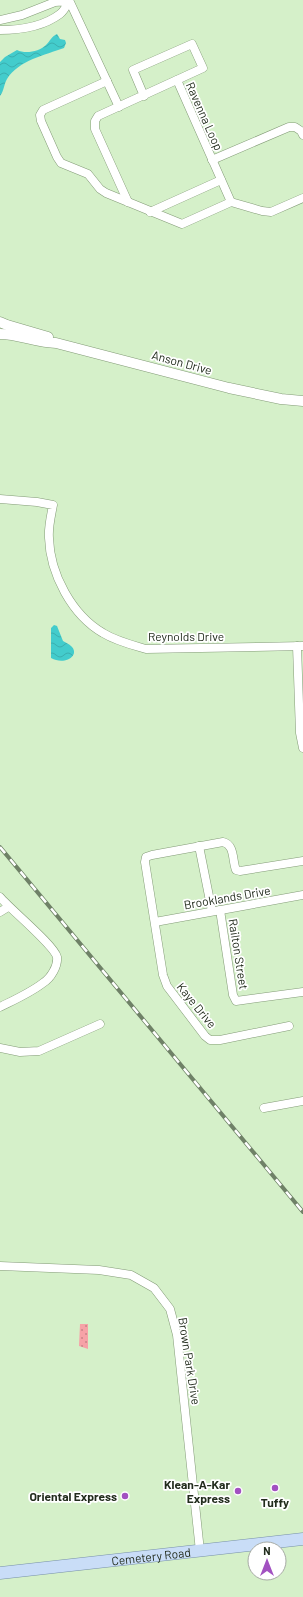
<svg xmlns="http://www.w3.org/2000/svg" width="303" height="1597" font-family="Barlow,sans-serif">
  <style>
    .park { fill: url(#park-dots) }
    .water { fill: url(#water-waves) }
    .lines { fill: none; stroke-linecap: round; stroke-linejoin: round }
    .minor-casing { stroke: #839b77; stroke-width: 9 }
    .tertiary-casing { stroke: #839b77; stroke-width: 11 }
    .primary-casing { stroke: #7790a7; stroke-width: 13 }
    .minor { stroke: #fff; stroke-width: 8 }
    .tertiary { stroke: #fff; stroke-width: 10 }
    .primary { stroke: #c9ddf7; stroke-width: 12 }
    .rail-casing { stroke: #6f8167; stroke-width: 4 }
    .rail { stroke: #fff; stroke-width: 2.5; stroke-dasharray: 8; stroke-linecap: butt }
    .poi-dot { fill: #a251c1; stroke: #fff; stroke-width: 1.5 }
    .labels { text-anchor: middle; dominant-baseline: central; stroke-width: 3.5; stroke-linejoin: round; paint-order: stroke }
    .street-label { font-size: 12px; fill: #222c1d; stroke: #fff }
    .poi-label { font-size: 12px; font-weight: bold; fill: #222c1d; stroke: #fff; text-anchor: end }
  </style>
  <defs>
    <pattern id="park-dots" width="8" height="8" patternUnits="userSpaceOnUse"><rect width="8" height="8" fill="#f6a2a7"/><path d="M2 2h.1M6 6h.1" fill="none" stroke="#c78487" stroke-width="1.8" stroke-linecap="round"/></pattern>
    <pattern id="water-waves" width="16" height="10" patternUnits="userSpaceOnUse"><rect width="16" height="10" fill="#43cccc"/><path d="M0 5q4-4 8 0t8 0" fill="none" stroke="#3aafaf"/></pattern>
  </defs>
  <rect width="100%" height="100%" fill="#d5f0c9"/>
  <polygon class="park" points="80,1324 88,1324 88,1349 79,1346"/>
  <g class="water">
    <path d="M 57,34 L 60,39 L 65,40 L 66,43 L 64,48 C 45,55 19,60 7,79 C 4,84 4,91 0,96 L 0,62 L 5,57 L 17,50 C 25,54 39,52 46,45 C 50,41 52,36 57,34 Z"/>
    <path d="M 54,625 L 57,626 L 63,641 C 65,642 69,644 71,646 C 81,655 65,666 51,658 L 51,628 Z"/>
  </g>
  <g class="lines">
    <g class="minor-casing">
      <g id="minor">
        <polyline points="69,0 119,107"/>
        <path d="M 0,20 L 22,15 L 55,2 L 69,1 C 67,5 64,11 60,14 C 44,26 20,30 0,30"/>
        <polyline points="177,80 231,202 262,211 271,212 303,198"/>
        <polyline points="107,81 43,110 40,115 41,121 57,157 61,163 88,174 100,189 106,193 182,224 231,202"/>
        <polyline points="212,160 289,127 295,127 301,131 303,135"/>
        <polyline points="128,202 95,129 95,121 98,116 203,68 192,44 133,70 144,96"/>
        <polyline points="150,212 221,180"/>
        <path d="M 0,499 L 37,502 L 53,505 C 51,516 48,528 49,538 C 50,574 72,615 103,633 C 116,641 132,645 146,649 L 303,646"/>
        <polyline points="297,646 300,733 303,748"/>
        <polyline points="199,846 212,911"/>
        <path d="M 0,897 C 11,910 54,945 57,957 C 58,966 51,978 43,983 C 30,993 14,1000 0,1007"/>
        <polyline points="220,910 233,995 236,1001 303,992"/>
        <polyline points="0,912 8,907"/>
        <polyline points="155,922 303,895"/>
        <path d="M 289,1026 L 220,1040 L 210,1040 L 205,1036 L 167,986 L 163,975 L 145,862 L 146,857 L 152,855 L 223,842 C 235,845 232,860 236,870 L 240,871 L 303,861"/>
        <polyline points="0,1048 20,1052 39,1051 100,1024"/>
        <polyline points="264,1108 303,1101"/>
        <polyline points="0,1266 99,1270 131,1275 154,1288 167,1305 170,1309 177,1335 200,1551"/>
      </g>
    </g>
    <g class="tertiary-casing">
      <g id="tertiary">
        <polyline points="0,322 7,325 48,337"/>
        <path d="M 0,334 C 19,334 37,343 56,343 L 229,388 L 281,399 L 303,401"/>
      </g>
    </g>
    <g class="primary-casing">
      <g id="primary">
        <path id="s1" d="M 0,1573 L 303,1539"/>
      </g>
    </g>
    <use href="#minor" class="minor"/>
    <use href="#tertiary" class="tertiary"/>
    <use href="#primary" class="primary"/>
    <g class="rail-casing">
      <polyline id="rail" points="0,847 303,1212"/>
    </g>
    <use href="#rail" class="rail"/>
  </g>
  <g class="poi-dot">
    <circle cx="275" cy="1488" r="4"/>
    <circle cx="238" cy="1491" r="4"/>
    <circle cx="125" cy="1496" r="4"/>
  </g>
  <g class="labels">
    <g class="street-label">
      <text transform="translate(205 116) rotate(66)">Ravenna Loop</text>
      <text transform="translate(182 362) rotate(15)">Anson Drive</text>
      <text x="186" y="636">Reynolds Drive</text>
      <text transform="translate(227 897) rotate(-10)">Brooklands Drive</text>
      <text transform="translate(239 954) rotate(81)">Railton Street</text>
      <text transform="translate(197 1005) rotate(51)">Kaye Drive</text>
      <text transform="translate(190 1361) rotate(81)">Brown Park Drive</text>
      <text stroke="none"><textPath href="#s1" startOffset="152">Cemetery Road</textPath></text>
    </g>
    <g class="poi-label">
      <text x="230" y="1484">Klean-A-Kar<tspan x="230" dy="14">Express</tspan></text>
      <text x="117" y="1496">Oriental Express</text>
      <text x="275" y="1502" text-anchor="middle">Tuffy</text>
    </g>
  </g>
  <g transform="translate(267 1561)"><circle r="19" fill="#ffffff" stroke="#a7aba5"/>
  <path d="M0-3L7 15L0 10L-7 15Z" fill="#a251c1"/>
  <text y="-6" font-size="11" font-weight="bold" text-anchor="middle" fill="#222c1d">N</text>
  </g>
</svg>
